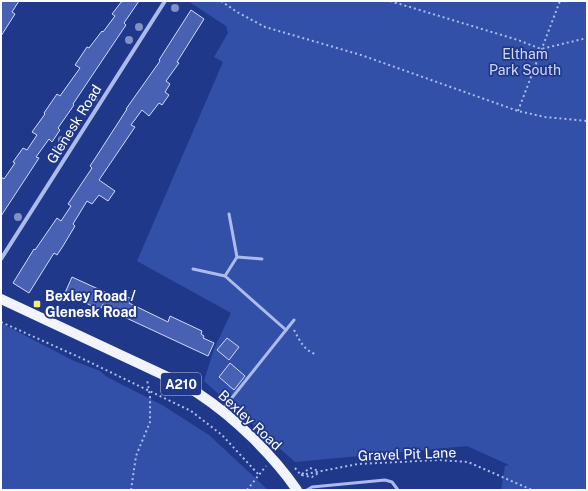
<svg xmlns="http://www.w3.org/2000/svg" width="588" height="491" font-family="'Public Sans',sans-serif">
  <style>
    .green { fill: #3350a8 }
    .building { fill: #4861b2; stroke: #d1daf8 }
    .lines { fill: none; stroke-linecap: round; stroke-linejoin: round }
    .path { stroke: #acbbeb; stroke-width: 2; stroke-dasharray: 2 3; stroke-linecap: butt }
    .lane { stroke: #acbbeb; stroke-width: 3 }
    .street { stroke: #acbbeb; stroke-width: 4 }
    .primary { stroke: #f1f3fe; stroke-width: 10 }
    .tree { fill: #8191c6 }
    .poi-dot { fill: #f9ed6c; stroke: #20388a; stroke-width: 1.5 }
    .labels { text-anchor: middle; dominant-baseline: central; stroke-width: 3.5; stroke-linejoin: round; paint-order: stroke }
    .shield { fill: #20388a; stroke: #bcc3dc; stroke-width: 1 }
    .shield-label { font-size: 13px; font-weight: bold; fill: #fff }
    .park-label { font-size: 14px; fill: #d1daf8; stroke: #20388a }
    .street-label { font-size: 14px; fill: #fff; stroke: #20388a }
    .poi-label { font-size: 14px; font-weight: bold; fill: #fff; stroke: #20388a; text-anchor: start }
  </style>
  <rect width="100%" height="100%" fill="#20388a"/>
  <g class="green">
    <polygon points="188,1 587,1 587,490 501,490 505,466 509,465 467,446 295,462 204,381 214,349 231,313 137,261 223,62 214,57 228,33 226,26"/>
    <polygon points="1,323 74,361 100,371 107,377 162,405 209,435 268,490 1,490"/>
  </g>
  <g class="building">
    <polygon points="1,1 19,1 12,12 15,14 1,36"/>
    <polygon points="122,1 139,1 124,23 126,25 73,104 74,105 58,128 60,130 52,142 49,139 36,157 39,158 1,216 1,177 4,179 15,163 13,162 23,148 27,150 37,135 32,132 45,114 44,113 57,94 60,96 80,68 75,65 87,47 89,48 102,31 103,32 115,16 112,14"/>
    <polygon points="191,10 204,19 177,62 179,63 166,81 170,84 165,92 169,95 162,105 159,103 149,116 142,110 131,125 135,127 99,180 115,191 108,201 99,195 92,204 87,201 73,224 75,226 63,246 57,255 54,253 29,293 13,283 34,249 35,250 57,218 61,221 71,206 68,204 92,168 90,166 96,157 127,109 126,109 160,61 159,60"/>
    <polygon points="72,277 120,299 122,295 132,299 129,303 168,322 170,316 202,331 201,334 204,336 203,338 214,343 208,356 122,316 123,314 103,304 100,310 76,298 75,300 64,295"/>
    <polygon points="227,338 239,347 229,360 217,350"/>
    <polygon points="230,363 245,376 234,390 219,377"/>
  </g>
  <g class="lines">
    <g class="path">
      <polyline points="221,1 237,12 265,27 361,55 518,111 545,117 587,121"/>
      <polyline points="390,1 518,40 541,49 587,38"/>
      <polyline points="518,111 560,1"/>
      <polyline points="1,322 81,358 191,411 222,435 259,475"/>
      <path d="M 294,330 C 300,341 304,350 315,354"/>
      <polyline points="295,468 301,475 312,477 320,472"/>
      <polyline points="302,474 310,468 319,471"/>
      <polyline points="301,475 358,464 439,460 468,462 532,490"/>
      <polyline points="131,490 136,456 150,422 150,397 147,379"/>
      <polyline points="247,490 266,466"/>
    </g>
    <g class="lane">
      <polyline points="237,257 262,259"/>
      <polyline points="193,269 225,276 286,330"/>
      <polyline points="225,276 237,257 229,214"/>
      <polyline points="223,409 294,320"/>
      <polyline points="307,490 312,487 385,480 392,482 398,490"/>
    </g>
    <polyline class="street" points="1,259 165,1"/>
    <path class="primary" d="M 1,299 L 172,379 C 181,384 190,388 199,394 C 234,417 273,455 297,490"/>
  </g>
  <g class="tree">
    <circle cx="175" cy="8" r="4"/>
    <circle cx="139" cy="27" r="4"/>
    <circle cx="129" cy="40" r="4"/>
    <circle cx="94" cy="98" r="4"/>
    <circle cx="62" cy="140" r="4"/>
    <circle cx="56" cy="150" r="4"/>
    <circle cx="18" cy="217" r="4"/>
  </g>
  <rect class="poi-dot" x="33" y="300" width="8" height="8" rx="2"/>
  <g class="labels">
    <rect class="shield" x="161" y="373" width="40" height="22" rx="3"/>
    <g class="shield-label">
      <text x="181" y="384">A210</text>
    </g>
    <g class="park-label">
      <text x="525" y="54">Eltham<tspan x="525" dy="16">Park South</tspan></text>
    </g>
    <g class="street-label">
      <text transform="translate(74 124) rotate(-58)">Glenesk Road</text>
      <text transform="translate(250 420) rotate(43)">Bexley Road</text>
      <text transform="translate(407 454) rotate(-2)">Gravel Pit Lane</text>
    </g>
    <g class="poi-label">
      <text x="45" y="296">Bexley Road /<tspan x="45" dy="16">Glenesk Road</tspan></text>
    </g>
  </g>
  <rect width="588" height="491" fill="none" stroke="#ffffff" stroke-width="4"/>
</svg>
